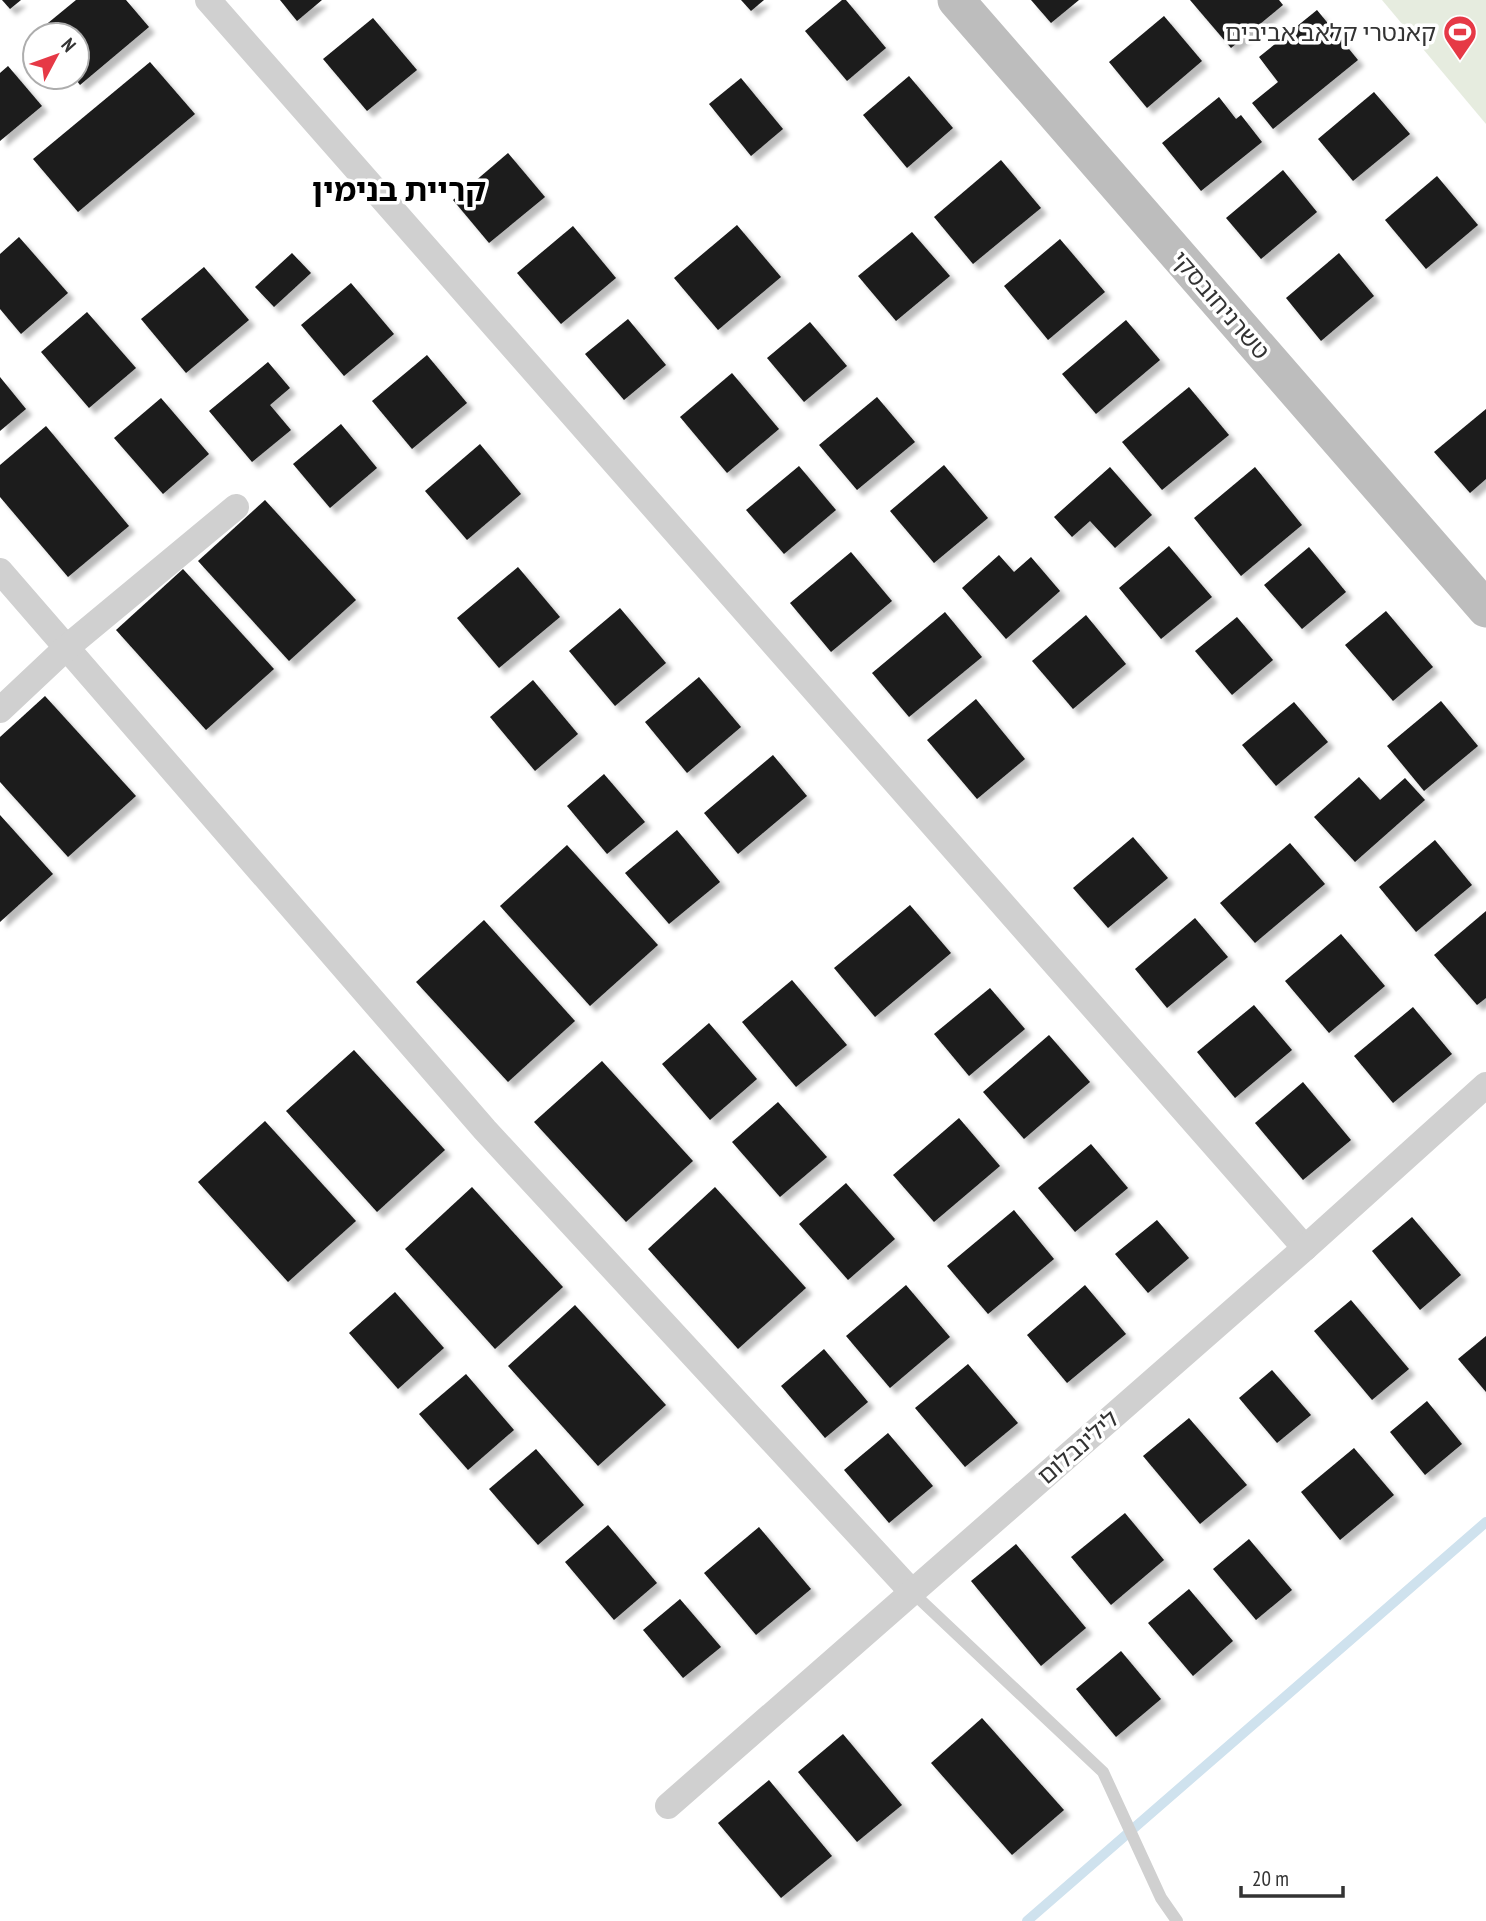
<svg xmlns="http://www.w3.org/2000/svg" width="1486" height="1921" font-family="'PT Sans Narrow','Noto Sans Hebrew',sans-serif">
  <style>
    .green { fill: #e6ecdf }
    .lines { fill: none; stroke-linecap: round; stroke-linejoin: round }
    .stream { stroke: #cfe2ee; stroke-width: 10 }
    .building { fill: #1a1a1a; filter: url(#shadow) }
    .lane { stroke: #d0d0d0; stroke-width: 12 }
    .street { stroke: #d0d0d0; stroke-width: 26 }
    .secondary { stroke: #bdbdbd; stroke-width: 37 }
    .labels { text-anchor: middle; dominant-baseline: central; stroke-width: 7; stroke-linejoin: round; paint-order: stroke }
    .poi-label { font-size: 24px; fill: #333; stroke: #fff; text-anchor: end }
    .street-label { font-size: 24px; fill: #333; stroke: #fff }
    .district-label { font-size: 32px; font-weight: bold; fill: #000; stroke: #fff }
  </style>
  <defs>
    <filter id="shadow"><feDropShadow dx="6" dy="6" stdDeviation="2" flood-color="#0004"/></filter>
  </defs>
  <rect width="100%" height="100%" fill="#fff"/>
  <polygon class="green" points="1382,0 1486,0 1486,124"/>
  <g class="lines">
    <polyline class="stream" points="1027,1921 1486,1522"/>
  </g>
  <g class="building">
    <polygon points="2,0 21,0 10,9"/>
    <polygon points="76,0 126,0 149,27 80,85 74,77 77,77 77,35 37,32"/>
    <polygon points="280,0 322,0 297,21"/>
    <polygon points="741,0 764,0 751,11"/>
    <polygon points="842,0 846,0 886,48 847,81 805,31"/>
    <polygon points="1031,0 1079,0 1051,23"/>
    <polygon points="1190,0 1279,0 1283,5 1231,48"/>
    <polygon points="1317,10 1358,60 1273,129 1252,103 1278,82 1259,57"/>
    <polygon points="1164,16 1202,61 1147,108 1109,62"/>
    <polygon points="373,18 417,70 367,111 323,59"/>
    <polygon points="150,62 195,114 78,212 33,159"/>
    <polygon points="8,66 42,106 0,141 0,73"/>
    <polygon points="909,76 953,128 907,168 863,115"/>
    <polygon points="741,78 783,129 751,156 709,104"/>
    <polygon points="1374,92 1410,134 1353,181 1318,139"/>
    <polygon points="1219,97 1236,119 1241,115 1262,142 1201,191 1162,143"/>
    <polygon points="508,153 545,197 489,243 453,200"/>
    <polygon points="1001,160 1041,208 973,264 934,217"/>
    <polygon points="1283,170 1317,212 1261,259 1226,218"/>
    <polygon points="1437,176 1478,225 1426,269 1385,220"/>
    <polygon points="737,225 781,277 718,330 674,278"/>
    <polygon points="573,226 616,278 561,324 517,273"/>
    <polygon points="912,232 950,276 896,321 858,276"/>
    <polygon points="19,237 68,293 21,334 0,309 0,254"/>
    <polygon points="1060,239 1105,292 1048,340 1004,286"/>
    <polygon points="292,253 311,273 274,307 255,287"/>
    <polygon points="1339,253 1374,296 1321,341 1286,298"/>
    <polygon points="204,267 249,320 186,373 141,319"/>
    <polygon points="351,283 394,334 344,376 301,325"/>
    <polygon points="87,312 136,368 89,408 41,352"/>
    <polygon points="628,319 666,365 624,400 585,354"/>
    <polygon points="1126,320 1160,360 1096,414 1062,374"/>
    <polygon points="810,322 847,366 804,402 767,358"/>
    <polygon points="427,355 467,403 412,449 372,401"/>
    <polygon points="268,362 290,388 270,405 291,430 252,462 209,411"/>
    <polygon points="732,373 779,429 727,473 680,417"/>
    <polygon points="0,377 26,409 0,431"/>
    <polygon points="1189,387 1229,435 1162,490 1122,442"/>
    <polygon points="877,397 915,442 857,490 819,445"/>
    <polygon points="161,398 209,454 163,494 114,438"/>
    <polygon points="1486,409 1486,479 1470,493 1434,452"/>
    <polygon points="341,424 377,468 330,508 293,464"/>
    <polygon points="46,426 129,526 68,577 0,497 0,465"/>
    <polygon points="480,444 521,494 467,540 425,491"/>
    <polygon points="944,465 988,518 934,563 890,511"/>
    <polygon points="799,466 836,510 784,554 746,510"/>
    <polygon points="1110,467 1152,515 1115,548 1090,521 1072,537 1054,517"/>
    <polygon points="1255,467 1302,525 1241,576 1194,518"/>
    <polygon points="265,500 356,600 289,661 198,561"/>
    <polygon points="1169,546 1212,597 1161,639 1119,588"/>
    <polygon points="1309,547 1346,592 1302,629 1264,585"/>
    <polygon points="851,552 892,601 831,652 790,603"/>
    <polygon points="999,555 1014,572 1031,557 1060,591 1006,639 962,588"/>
    <polygon points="518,567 560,617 499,668 457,618"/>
    <polygon points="183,569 274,669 206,730 116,630"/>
    <polygon points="620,608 666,663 615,706 569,651"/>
    <polygon points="1386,611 1433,667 1393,701 1345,645"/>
    <polygon points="945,612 982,657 909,717 872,673"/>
    <polygon points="1086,615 1126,664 1073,709 1032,661"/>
    <polygon points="1237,617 1273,660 1232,695 1195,651"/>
    <polygon points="699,677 741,727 687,773 645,722"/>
    <polygon points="533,680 578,734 535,771 490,717"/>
    <polygon points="45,696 136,796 68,857 0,782 0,737"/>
    <polygon points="976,699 1025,759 977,799 927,740"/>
    <polygon points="1441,701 1478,746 1424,791 1387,746"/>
    <polygon points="1294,702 1328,742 1276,786 1242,745"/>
    <polygon points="773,755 807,796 738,854 704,813"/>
    <polygon points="604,774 645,822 607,854 567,806"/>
    <polygon points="1359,777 1380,800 1405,778 1425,800 1355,862 1314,817"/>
    <polygon points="0,815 53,874 0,922"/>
    <polygon points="677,830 720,882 669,924 625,873"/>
    <polygon points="1133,837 1168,878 1108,928 1073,888"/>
    <polygon points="1435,840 1472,885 1416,932 1379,887"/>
    <polygon points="1290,843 1325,884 1255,943 1220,903"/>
    <polygon points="567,845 658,945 590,1006 500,906"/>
    <polygon points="910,905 951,953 875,1017 834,968"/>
    <polygon points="1486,911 1486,998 1477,1005 1434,955"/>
    <polygon points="1195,918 1228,957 1167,1008 1135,969"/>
    <polygon points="484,920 575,1021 508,1082 416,982"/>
    <polygon points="1341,934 1385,986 1329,1033 1285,981"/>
    <polygon points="792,980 847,1045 796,1087 742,1022"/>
    <polygon points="990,988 1025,1029 969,1076 934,1034"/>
    <polygon points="1254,1005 1292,1050 1235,1098 1197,1052"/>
    <polygon points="1413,1007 1452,1054 1393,1103 1354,1056"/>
    <polygon points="709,1023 757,1079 710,1120 662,1064"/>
    <polygon points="1049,1035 1090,1082 1024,1139 983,1092"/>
    <polygon points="354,1050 445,1150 377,1212 286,1111"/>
    <polygon points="602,1061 693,1161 626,1222 534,1122"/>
    <polygon points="1303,1082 1351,1140 1303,1180 1255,1123"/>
    <polygon points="778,1102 827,1157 780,1197 732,1142"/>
    <polygon points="959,1118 1000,1166 934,1222 893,1175"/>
    <polygon points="265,1121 356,1221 288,1282 198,1182"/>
    <polygon points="1091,1144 1128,1188 1075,1232 1038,1188"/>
    <polygon points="846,1183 895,1239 848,1280 799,1224"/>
    <polygon points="472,1187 563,1287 495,1349 405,1249"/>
    <polygon points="715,1187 806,1288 738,1349 648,1249"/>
    <polygon points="1014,1210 1054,1259 988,1314 947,1266"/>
    <polygon points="1412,1217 1461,1275 1420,1310 1372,1251"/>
    <polygon points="1157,1220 1189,1258 1148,1293 1115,1254"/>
    <polygon points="906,1285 950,1337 890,1388 846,1336"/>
    <polygon points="1085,1285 1126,1334 1067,1383 1027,1335"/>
    <polygon points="395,1292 444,1348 398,1389 349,1333"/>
    <polygon points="1351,1300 1409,1369 1372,1400 1314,1331"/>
    <polygon points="575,1305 666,1405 598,1466 508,1366"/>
    <polygon points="1486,1336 1486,1392 1458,1359"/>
    <polygon points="824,1349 868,1402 825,1438 781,1386"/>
    <polygon points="968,1364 1018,1423 965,1467 915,1408"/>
    <polygon points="1272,1370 1311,1415 1277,1443 1239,1398"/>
    <polygon points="466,1374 514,1430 468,1470 419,1414"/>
    <polygon points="1427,1401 1462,1444 1425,1475 1390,1432"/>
    <polygon points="1189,1418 1247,1485 1200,1524 1143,1456"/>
    <polygon points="888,1433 933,1486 889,1523 844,1470"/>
    <polygon points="1354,1448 1394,1495 1340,1540 1301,1492"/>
    <polygon points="536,1449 584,1505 538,1545 489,1489"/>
    <polygon points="1125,1513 1164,1560 1111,1605 1071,1557"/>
    <polygon points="608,1525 657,1583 614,1620 565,1562"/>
    <polygon points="759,1527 811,1589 756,1635 704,1573"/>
    <polygon points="1249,1539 1292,1590 1256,1620 1213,1569"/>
    <polygon points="1016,1544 1086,1628 1041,1666 971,1581"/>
    <polygon points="1189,1589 1233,1641 1193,1676 1148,1623"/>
    <polygon points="680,1599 721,1647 683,1678 643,1630"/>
    <polygon points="1121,1651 1161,1699 1116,1737 1076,1689"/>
    <polygon points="982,1718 1064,1810 1012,1855 931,1763"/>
    <polygon points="843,1734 902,1805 857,1842 798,1772"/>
    <polygon points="769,1780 832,1856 781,1898 718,1823"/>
  </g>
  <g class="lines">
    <polyline class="lane" points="912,1592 1103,1772 1161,1898 1177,1921"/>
    <g class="street">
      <polyline points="208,0 1305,1248"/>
      <polyline points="0,571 485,1130 912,1592"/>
      <polyline points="0,710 66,648 236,507"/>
      <polyline points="668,1806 1305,1248 1486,1085"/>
    </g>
    <polyline class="secondary" points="956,0 1486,609"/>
  </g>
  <defs>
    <g id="stadium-pin" transform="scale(1.75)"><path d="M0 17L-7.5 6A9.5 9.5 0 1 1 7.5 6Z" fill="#e63946" stroke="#fff"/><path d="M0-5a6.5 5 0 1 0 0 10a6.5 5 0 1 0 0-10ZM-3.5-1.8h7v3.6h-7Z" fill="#fff"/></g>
  </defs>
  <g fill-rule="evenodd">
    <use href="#stadium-pin" x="1460" y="32"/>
  </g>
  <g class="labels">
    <g class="poi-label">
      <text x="1436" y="32">קאנטרי קלאב אביבים</text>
    </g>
    <g class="street-label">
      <text transform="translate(1221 305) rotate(49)">טשרניחובסקי</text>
      <text transform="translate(1078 1447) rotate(-41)">לילינבלום</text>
    </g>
    <g class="district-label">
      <text x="399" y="189">קריית בנימין</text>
    </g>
  </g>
  <g transform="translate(56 56) rotate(49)"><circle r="33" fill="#ffffff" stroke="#adadad" stroke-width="2"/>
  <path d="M0-5L12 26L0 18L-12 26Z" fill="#e63946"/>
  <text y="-10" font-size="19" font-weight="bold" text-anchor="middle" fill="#333333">N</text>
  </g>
  <path d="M1241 1886v10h102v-10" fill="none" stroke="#333333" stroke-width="3.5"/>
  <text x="1252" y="1886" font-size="21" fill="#333333" stroke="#ffffff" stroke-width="5" paint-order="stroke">20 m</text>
</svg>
